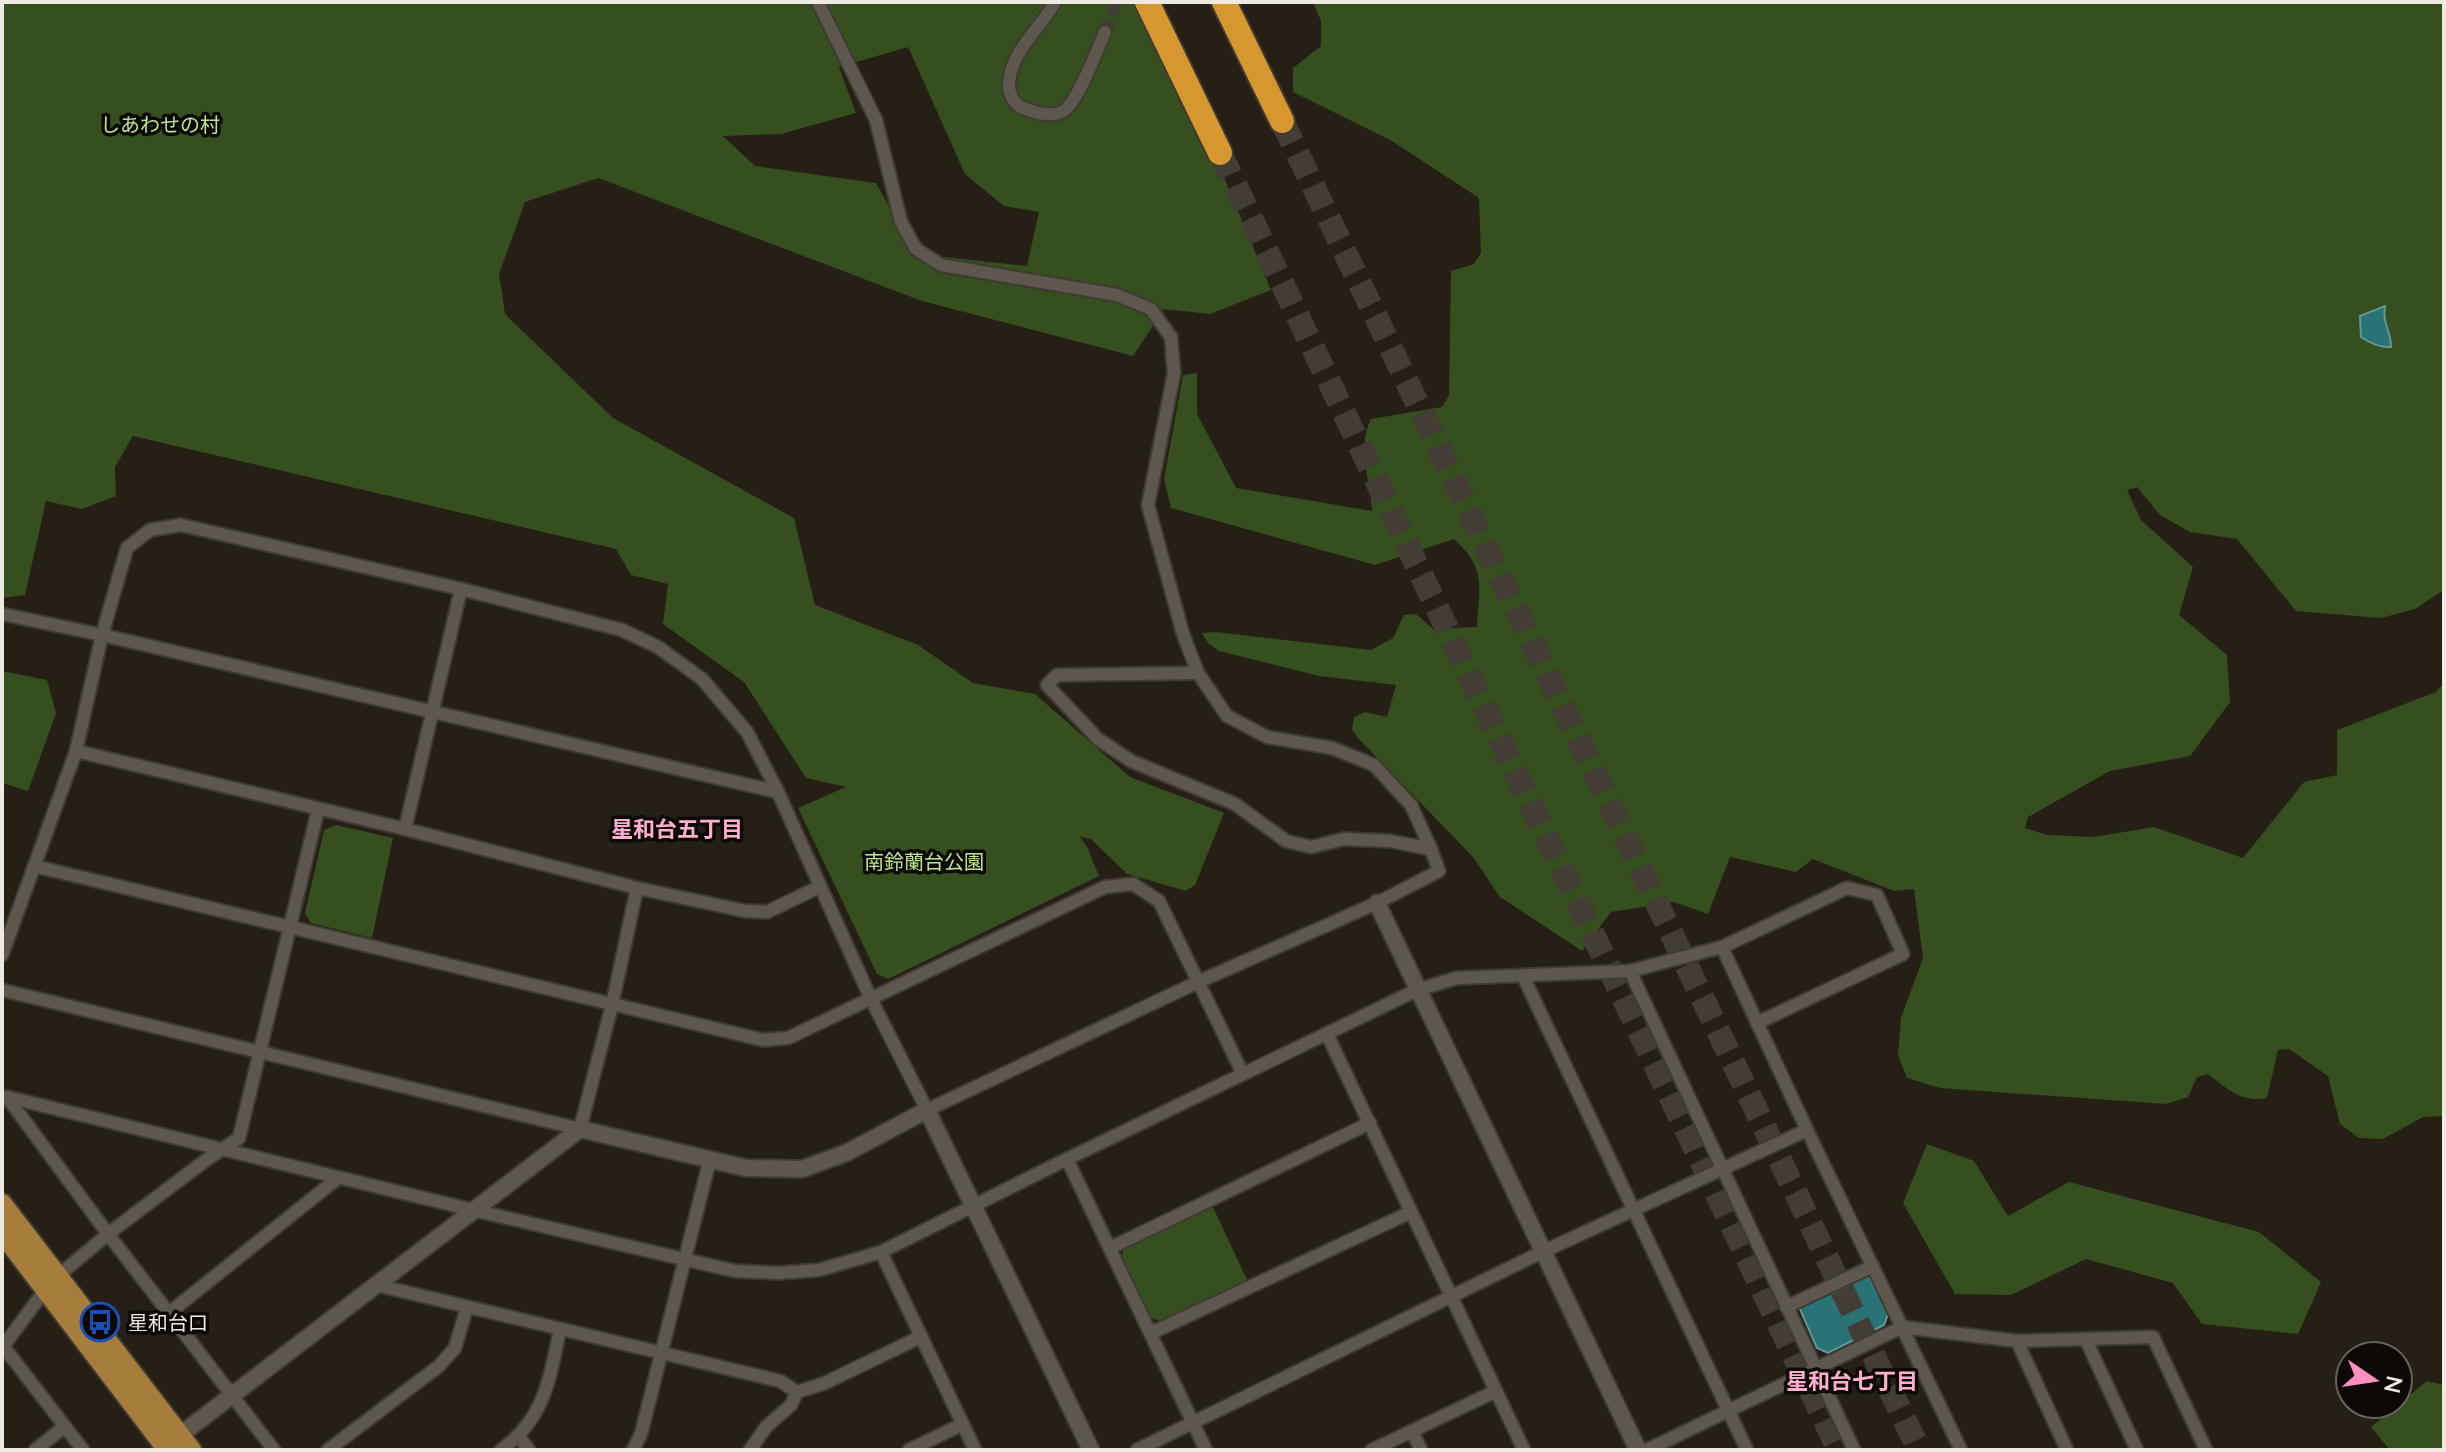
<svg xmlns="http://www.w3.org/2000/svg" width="2446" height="1452" font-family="Lato,'Noto Sans JP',sans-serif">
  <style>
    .green { fill: #364f1e; fill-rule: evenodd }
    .water { fill: #297275; stroke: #649696; stroke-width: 2 }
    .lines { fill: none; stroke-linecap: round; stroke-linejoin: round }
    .minor-tunnel { stroke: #433d35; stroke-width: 12; stroke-dasharray: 12 6; stroke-linecap: butt }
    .motorway-tunnel { stroke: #433d35; stroke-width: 24; stroke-dasharray: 24 12; stroke-linecap: butt }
    .minor-casing { stroke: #3f3a34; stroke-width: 16 }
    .tertiary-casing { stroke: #3f3a34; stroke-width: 20 }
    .primary-casing { stroke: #3f3a34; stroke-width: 24 }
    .motorway-casing { stroke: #3f3a34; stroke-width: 28 }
    .minor { stroke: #5e574d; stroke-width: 12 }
    .tertiary { stroke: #5e574d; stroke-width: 16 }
    .primary { stroke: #a77d3b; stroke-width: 20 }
    .motorway { stroke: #d7972f; stroke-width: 24 }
    .labels { text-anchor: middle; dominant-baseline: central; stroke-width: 7; stroke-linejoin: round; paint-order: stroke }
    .park-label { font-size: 20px; fill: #b9e693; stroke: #0c0906 }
    .poi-label { font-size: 20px; fill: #ede9e3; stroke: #0c0906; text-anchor: start }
    .neighbourhood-label { font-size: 22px; font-weight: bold; fill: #fdafcf; stroke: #0c0906 }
  </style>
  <rect width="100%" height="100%" fill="#251f16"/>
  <g class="green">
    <path d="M 2,2 L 1136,2 L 1218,163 L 1271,290 L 1210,314 L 1164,309 L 1133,356 L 922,301 L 598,178 L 525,202 L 499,274 L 505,314 L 613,418 L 794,518 L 815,605 L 918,645 L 973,683 L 1035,694 L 1130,777 L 1224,813 L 1195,885 L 1186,891 L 1127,874 L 1091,839 L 1079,836 L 1087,847 L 1099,876 L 888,979 L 877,974 L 798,808 L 846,787 L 806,778 L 744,682 L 663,624 L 668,584 L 631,575 L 616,549 L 133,436 L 115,467 L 116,496 L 82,509 L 46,501 L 25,595 L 2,598 ZM 908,47 L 965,174 L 1004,206 L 1039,212 L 1027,266 L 916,254 L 876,183 L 755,166 L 723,136 L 781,134 L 856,113 L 839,67 Z"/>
    <path d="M 1313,2 L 2444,2 L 2444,590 L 2415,609 L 2381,618 L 2296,611 L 2237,539 L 2190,532 L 2160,515 L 2137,487 L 2127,490 L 2141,520 L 2193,567 L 2179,615 L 2227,655 L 2230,702 L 2190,756 L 2110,771 L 2028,817 L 2025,828 L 2047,835 L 2094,837 L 2154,827 L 2243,858 L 2304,782 L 2337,775 L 2337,730 L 2436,692 L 2444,683 L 2444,1116 L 2423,1117 L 2383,1139 L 2359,1138 L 2340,1124 L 2328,1076 L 2289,1049 L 2278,1050 L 2267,1098 C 2242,1103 2227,1089 2208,1074 L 2197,1077 L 2188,1097 L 2166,1104 L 1940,1088 L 1907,1078 L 1898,1055 L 1901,1018 L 1923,958 L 1914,889 L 1894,891 L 1813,859 L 1796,872 L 1730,857 L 1708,914 L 1674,902 L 1611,912 L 1582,951 L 1500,897 L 1473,857 L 1358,738 L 1352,729 L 1354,717 L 1365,712 L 1387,717 L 1396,685 L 1319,676 L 1219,651 L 1208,643 L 1202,633 L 1215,632 L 1371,650 L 1393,638 L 1404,615 L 1416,614 L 1433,629 L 1477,627 C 1479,586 1487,569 1454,539 L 1375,565 L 1171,508 L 1164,479 L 1183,375 L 1197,373 L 1197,414 L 1236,488 L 1372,511 C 1371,480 1356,449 1371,419 L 1442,407 L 1449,395 L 1451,271 L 1474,264 L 1481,253 L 1479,198 L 1392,141 L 1293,92 L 1293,68 L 1321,46 L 1321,21 Z"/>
    <polygon points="2,671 47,680 56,713 28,791 2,783"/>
    <polygon points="336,825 393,838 372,938 311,923 305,913 324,830"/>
    <polygon points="1927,1144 1974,1161 2008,1216 2069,1182 2259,1232 2321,1282 2298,1334 2202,1324 2173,1283 2086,1259 2011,1295 1955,1294 1903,1203"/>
    <polygon points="1213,1207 1247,1280 1161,1321 1150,1318 1121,1259 1124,1248"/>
    <polygon points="2427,1381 2444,1385 2444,1450 2390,1450 2371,1427"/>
  </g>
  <g class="water">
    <path d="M 2385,306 C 2382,325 2391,329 2391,347 C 2380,348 2370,343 2361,337 L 2360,316 Z"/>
    <polygon points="1868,1274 1888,1314 1884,1325 1828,1353 1817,1348 1799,1307"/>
  </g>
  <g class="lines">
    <polyline class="minor-tunnel" points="1105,32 1117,2"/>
    <g class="motorway-tunnel">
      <polyline points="1282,121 1919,1450"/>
      <polyline points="1220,153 1839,1450"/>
    </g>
    <g class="minor-casing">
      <g id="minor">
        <path d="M 1055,2 C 1040,29 1011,51 1009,83 C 1008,93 1014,104 1023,108 C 1034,113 1054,118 1065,110 C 1079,99 1097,50 1105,32"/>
        <polyline points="2,614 102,635 778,792"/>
        <polyline points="1198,673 1057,675 1047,685 1098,739 1131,761 1235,804 1286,841 1311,847 1344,839 1390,841 1431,849"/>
        <polyline points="76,751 405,829 637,888 745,911 767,912 819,887"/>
        <polyline points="405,829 461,589"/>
        <polyline points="34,866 763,1040 788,1038 1105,887 1133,884 1159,901 1243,1074"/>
        <polyline points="1722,947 1807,1130 1961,1450"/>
        <polyline points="2,955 76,751 102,635 127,548 150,530 181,525 461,589 622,630 658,647 702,679 747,732 778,792 870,997 927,1110 1198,982 1377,903 1439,871 1431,849 1411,805 1374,765 1332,748 1267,737 1227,716 1198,673 1183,634 1148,505 1174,373 1171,337 1151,309 1117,295 941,265 916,249 901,222 876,120 818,2"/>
        <polyline points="1630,971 1854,1450"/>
        <polyline points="1523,976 1747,1450"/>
        <polyline points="2,990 580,1129 612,1005 637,888"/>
        <polyline points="1327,1034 1524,1450"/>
        <polyline points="7,1097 473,1210 735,1271 778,1273 819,1270 881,1252 1067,1159 1417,990 1457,978 1630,971 1722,947 1847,888 1877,895 1903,954 1757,1023"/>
        <polyline points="7,1097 108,1234 274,1450"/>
        <polyline points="1067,1159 1206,1450"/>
        <polyline points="1110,1248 1370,1123"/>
        <polyline points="881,1252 975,1450"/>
        <polyline points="58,1276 108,1234 206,1160 239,1138 318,810"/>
        <polyline points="376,1285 780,1381 797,1392 825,1383 920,1337"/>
        <polyline points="1786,1307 1873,1266"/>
        <polyline points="169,1313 338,1178"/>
        <polyline points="1151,1333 1411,1212"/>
        <polyline points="2086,1340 2137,1450"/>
        <polyline points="2017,1341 2067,1450"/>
        <polyline points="3,1346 83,1450"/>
        <polyline points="2,1348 45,1290"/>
        <polyline points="1412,1431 1421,1450"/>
        <polyline points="519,1437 529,1450"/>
        <polyline points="35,1450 64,1427"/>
        <polyline points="328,1450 439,1366 455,1348 467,1307"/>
        <path d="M 501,1450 C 545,1418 549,1380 560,1330"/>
        <polyline points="633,1450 641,1434 710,1159"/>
        <polyline points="750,1450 766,1427 791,1405 797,1392"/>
        <polyline points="909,1450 963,1424"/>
        <polyline points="1137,1450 1542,1252 1807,1130"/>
        <polyline points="1372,1450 1496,1391"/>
        <polyline points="1647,1450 1902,1327 2017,1341 2153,1337 2206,1450"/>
      </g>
    </g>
    <g class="tertiary-casing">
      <g id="tertiary">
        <polyline points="1377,903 1638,1450"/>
        <polyline points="171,1442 580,1129 746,1168 802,1169 846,1153 927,1110 1091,1450"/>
      </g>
    </g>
    <g class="primary-casing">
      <g id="primary">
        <polyline points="2,1204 191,1450"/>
        <polyline points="2,1232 168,1450"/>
      </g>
    </g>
    <g class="motorway-casing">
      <g id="motorway">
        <polyline points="1147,2 1220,153"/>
        <polyline points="1224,2 1282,121"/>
      </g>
    </g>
    <use href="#minor" class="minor"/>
    <use href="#tertiary" class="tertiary"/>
    <use href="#primary" class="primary"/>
    <use href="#motorway" class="motorway"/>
  </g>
  <defs>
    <g id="bus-ring" transform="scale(2)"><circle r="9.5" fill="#0c0906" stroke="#1a4fb4" stroke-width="1.5"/><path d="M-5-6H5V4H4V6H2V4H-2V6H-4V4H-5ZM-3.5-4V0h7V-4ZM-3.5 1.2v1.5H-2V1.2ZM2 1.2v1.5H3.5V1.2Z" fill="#1a4fb4"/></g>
  </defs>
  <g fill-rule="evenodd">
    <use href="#bus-ring" x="100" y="1322"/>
  </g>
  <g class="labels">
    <g class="park-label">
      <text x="160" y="124">しあわせの村</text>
      <text x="924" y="861">南鈴蘭台公園</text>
    </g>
    <g class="poi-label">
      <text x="128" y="1322">星和台口</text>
    </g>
    <g class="neighbourhood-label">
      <text x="677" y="828">星和台五丁目</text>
      <text x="1852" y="1380">星和台七丁目</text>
    </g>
  </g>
  <rect width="2446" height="1452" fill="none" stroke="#ede9e3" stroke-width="8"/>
  <g transform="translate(2374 1380) rotate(103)"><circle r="38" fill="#0c0906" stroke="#66635e" stroke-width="2"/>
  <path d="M0-6L14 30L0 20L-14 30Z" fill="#fd8ebf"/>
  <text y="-12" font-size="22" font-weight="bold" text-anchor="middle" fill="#ede9e3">N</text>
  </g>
</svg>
